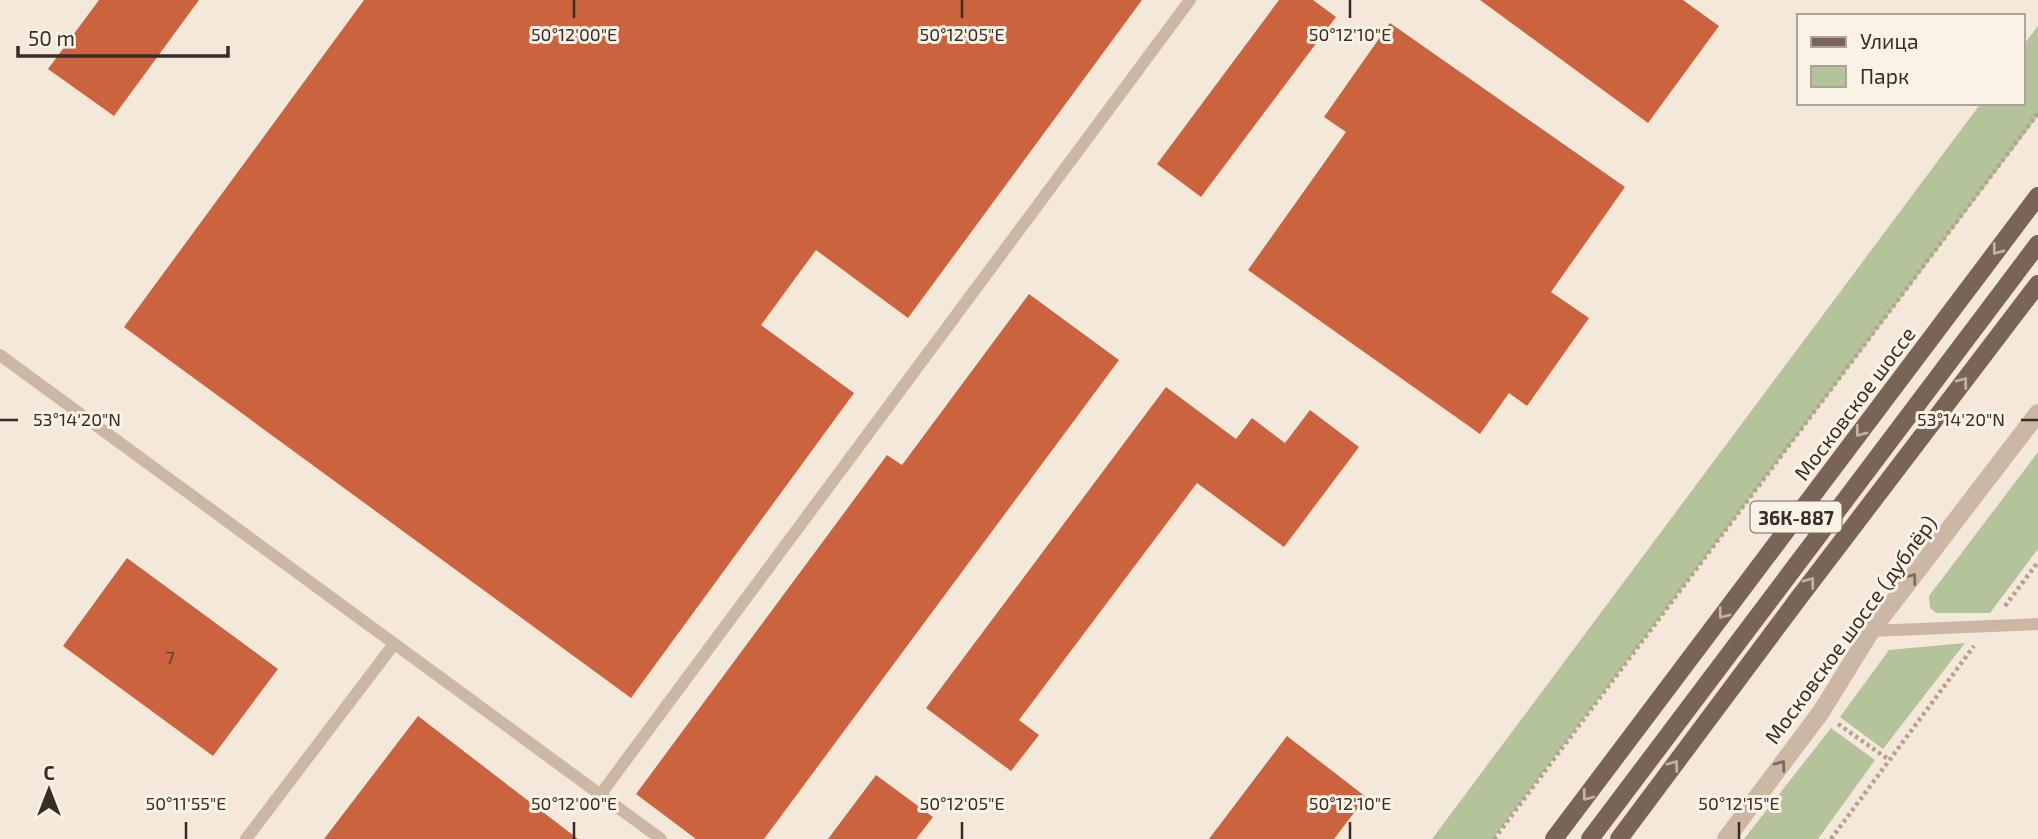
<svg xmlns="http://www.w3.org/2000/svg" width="2038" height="839" font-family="'Exo 2',sans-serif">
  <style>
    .green { fill: #b4c399 }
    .building { fill: #cc633f }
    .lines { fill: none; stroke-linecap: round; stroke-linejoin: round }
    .path { stroke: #b8a18f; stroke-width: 4.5; stroke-dasharray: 3.5 3.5; stroke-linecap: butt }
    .lane { stroke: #ccb7a5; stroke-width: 12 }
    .street { stroke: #ccb7a5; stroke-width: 18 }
    .primary { stroke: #7a6357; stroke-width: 18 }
    .oneway { stroke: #c0b2a6 }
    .oneway2 { stroke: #7a6b60 }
    .ticks { fill: none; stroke: #372c27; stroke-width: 2.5 }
    .labels { text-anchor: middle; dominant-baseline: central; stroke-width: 6; stroke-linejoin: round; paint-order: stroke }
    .number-label { font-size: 18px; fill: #5c3a2d }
    .shield { fill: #faf2e7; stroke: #726761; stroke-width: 2 }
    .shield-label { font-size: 19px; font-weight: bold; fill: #372c27 }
    .street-label { font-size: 21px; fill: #372c27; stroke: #faf2e7 }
    .ticks-label { font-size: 18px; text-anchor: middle; fill: #372c27; stroke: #faf2e7; stroke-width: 6; stroke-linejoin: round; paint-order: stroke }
  </style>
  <rect width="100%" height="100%" fill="#f3e8da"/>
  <g class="green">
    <polygon points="2038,26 2038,116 1493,839 1432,839 1981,103 2022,103 2022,47"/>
    <polygon points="2038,452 2038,549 1990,613 1936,613 1930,608 1929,596"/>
    <polygon points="1965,643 1883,749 1840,717 1889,650"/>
    <polygon points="1831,728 1875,760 1818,839 1744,839"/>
  </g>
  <g class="building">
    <polygon points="99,0 199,0 114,116 48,69"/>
    <polygon points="364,0 1142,0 908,318 816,250 761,325 854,393 631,698 124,327"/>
    <polygon points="1279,0 1313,0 1336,17 1201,197 1157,164"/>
    <polygon points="1480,0 1683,0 1719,26 1648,123"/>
    <polygon points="1390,23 1625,187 1551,292 1589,318 1527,406 1509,393 1480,434 1248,270 1346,132 1324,117"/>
    <polygon points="1029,294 1119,360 764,839 696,839 636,794 887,455 902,465"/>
    <polygon points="1166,387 1236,439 1252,418 1285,443 1310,410 1359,447 1284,547 1197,483 1019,720 1039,735 1011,771 926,708"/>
    <polygon points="127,558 278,669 213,756 63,646"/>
    <polygon points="418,716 578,839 324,839"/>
    <polygon points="1287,736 1366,797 1334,839 1209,839"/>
    <polygon points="876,775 933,817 916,839 828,839"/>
  </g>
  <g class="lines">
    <g class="path">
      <polyline points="2005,606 2038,562"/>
      <polyline points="1838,724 1888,759"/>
      <polyline points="1494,839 2038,113"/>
      <polyline points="1831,839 1974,646"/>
    </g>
    <g class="lane">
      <polyline points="0,355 661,839"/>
      <polyline points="1871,631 2038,624"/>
      <polyline points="600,795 1190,0"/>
      <polyline points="246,839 394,644"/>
    </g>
    <polyline class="street" points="1726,839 1821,712 1871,631 2038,413"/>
    <g class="primary">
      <polyline points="1554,839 2038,196"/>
      <polyline points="1590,839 2038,244"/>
      <polyline points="1619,839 1798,599 2038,284"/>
    </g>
  </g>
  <defs><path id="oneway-chevron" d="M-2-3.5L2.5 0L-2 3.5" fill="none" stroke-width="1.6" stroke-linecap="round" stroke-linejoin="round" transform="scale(1.75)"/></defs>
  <g class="oneway">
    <use href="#oneway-chevron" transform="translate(1997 250) rotate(127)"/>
    <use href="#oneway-chevron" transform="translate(1963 382) rotate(-53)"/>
    <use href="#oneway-chevron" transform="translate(1860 432) rotate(127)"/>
    <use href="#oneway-chevron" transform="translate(1810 582) rotate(-53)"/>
    <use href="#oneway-chevron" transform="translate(1723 614) rotate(127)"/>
    <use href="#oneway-chevron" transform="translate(1674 765) rotate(-53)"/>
    <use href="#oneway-chevron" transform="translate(1587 796) rotate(127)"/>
  </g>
  <g class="oneway2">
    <use href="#oneway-chevron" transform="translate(1912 578) rotate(-53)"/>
    <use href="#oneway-chevron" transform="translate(1781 765) rotate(-53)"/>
  </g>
  <path class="ticks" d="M 574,0 L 574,18M 962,0 L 962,18M 1350,0 L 1350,18M 0,420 L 18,420M 2021,420 L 2038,420M 186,822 L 186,839M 574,822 L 574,839M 962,822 L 962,839M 1350,822 L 1350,839M 1739,822 L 1739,839"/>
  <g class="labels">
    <g class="number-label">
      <text x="170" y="657">7</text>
    </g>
    <rect class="shield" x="1750.5" y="501.5" width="91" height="31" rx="5"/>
    <g class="shield-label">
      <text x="1796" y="517">36К-887</text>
    </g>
    <g class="street-label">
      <text transform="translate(1854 403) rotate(-53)">Московское шоссе</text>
      <text transform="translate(1850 629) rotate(-54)">Московское шоссе (дублёр)</text>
    </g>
  </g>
  <g class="ticks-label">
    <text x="574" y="41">50°12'00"E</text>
    <text x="962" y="41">50°12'05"E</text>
    <text x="1350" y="41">50°12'10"E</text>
    <text x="77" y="426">53°14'20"N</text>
    <text x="1961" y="426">53°14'20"N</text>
    <text x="186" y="810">50°11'55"E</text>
    <text x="574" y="810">50°12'00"E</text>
    <text x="962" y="810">50°12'05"E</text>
    <text x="1350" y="810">50°12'10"E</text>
    <text x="1739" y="810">50°12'15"E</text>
  </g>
  <rect x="1797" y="14" width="228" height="91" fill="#faf2e7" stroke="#aca39a" stroke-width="2"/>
  <rect x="1811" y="37" width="35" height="10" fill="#7a6357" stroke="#aca39a" stroke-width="2"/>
  <text x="1860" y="49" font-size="21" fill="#372c27">Улица</text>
  <rect x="1811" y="66" width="35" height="21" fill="#b4c399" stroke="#aca39a" stroke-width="2"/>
  <text x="1860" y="84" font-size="21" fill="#372c27">Парк</text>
  <g transform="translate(49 790)" stroke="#faf2e7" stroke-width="5" paint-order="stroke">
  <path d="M0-5L12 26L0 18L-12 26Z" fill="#372c27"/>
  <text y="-10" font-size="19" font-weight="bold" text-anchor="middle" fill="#372c27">С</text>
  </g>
  <path d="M18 46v10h210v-10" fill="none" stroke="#372c27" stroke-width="3.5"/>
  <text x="28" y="46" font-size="21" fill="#372c27" stroke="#faf2e7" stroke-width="5" paint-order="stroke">50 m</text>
</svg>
